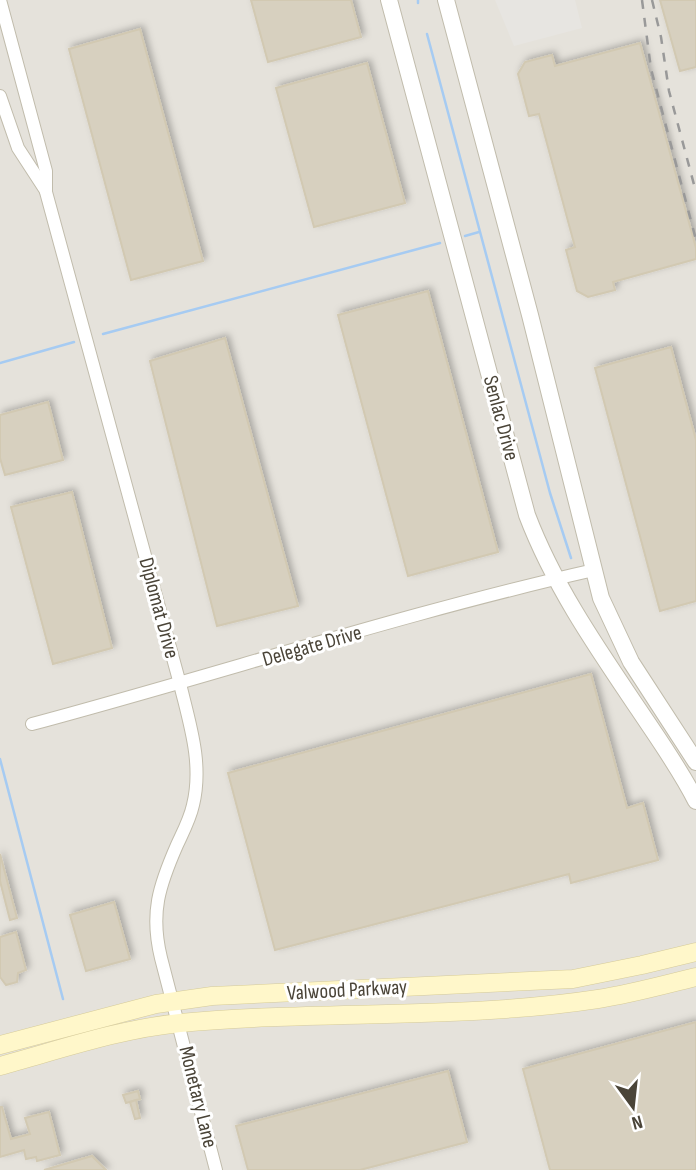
<svg xmlns="http://www.w3.org/2000/svg" width="696" height="1170" font-family="'Sofia Sans Condensed',sans-serif">
  <style>
    .industrial { fill: #e5e2db }
    .parking { fill: #e7e5e1 }
    .lines { fill: none; stroke-linecap: round; stroke-linejoin: round }
    .stream { stroke: #a6cbf2; stroke-width: 2.5 }
    .building { fill: #d7d0bf; stroke: #d2c9b2; stroke-width: 2; filter: url(#shadow) }
    .minor-casing { stroke: #c1bcac; stroke-width: 14 }
    .tertiary-casing { stroke: #c1bcac; stroke-width: 18 }
    .secondary-casing { stroke: #d6cb99; stroke-width: 19 }
    .minor { stroke: #fff; stroke-width: 12 }
    .tertiary { stroke: #fff; stroke-width: 16 }
    .secondary { stroke: #fff7ca; stroke-width: 18 }
    .rail { stroke: #999; stroke-width: 2.5; stroke-dasharray: 9 9; stroke-linecap: butt }
    .labels { text-anchor: middle; dominant-baseline: central; stroke-width: 6; stroke-linejoin: round; paint-order: stroke }
    .street-label { font-size: 21px; fill: #4a4438; stroke: #fff }
  </style>
  <defs>
    <filter id="shadow"><feDropShadow dx="3" dy="-3" stdDeviation="3.5" flood-color="#0004"/></filter>
  </defs>
  <rect width="100%" height="100%" fill="#f5f3ea"/>
  <rect class="industrial" x="0" y="0" width="696" height="1170"/>
  <polygon class="parking" points="495,0 575,0 582,28 514,46"/>
  <g class="lines">
    <g class="stream">
      <polyline points="418,0 418,3"/>
      <polyline points="427,34 550,493 571,558"/>
      <polyline points="465,236 479,232"/>
      <polyline points="103,334 440,243"/>
      <polyline points="0,363 74,342"/>
      <polyline points="0,759 63,999"/>
    </g>
  </g>
  <g class="building">
    <polygon points="251,0 351,0 361,37 268,62"/>
    <polygon points="660,0 696,0 696,67 680,71"/>
    <polygon points="140,29 203,261 131,280 69,49"/>
    <polygon points="640,43 696,248 696,259 613,282 615,290 588,297 577,291 566,250 575,247 539,114 529,116 518,74 525,62 552,55 555,66"/>
    <polygon points="367,63 405,203 314,227 276,88"/>
    <polygon points="428,291 498,552 408,576 338,315"/>
    <polygon points="225,338 298,606 217,626 150,361"/>
    <polygon points="671,347 696,440 696,601 660,611 595,368"/>
    <polygon points="48,402 63,460 5,475 0,458 0,415"/>
    <polygon points="72,492 112,648 53,664 11,507"/>
    <polygon points="591,674 627,808 643,803 658,860 571,883 569,874 275,950 228,773"/>
    <polygon points="0,854 17,918 10,920 0,881"/>
    <polygon points="114,902 130,959 86,971 70,915"/>
    <polygon points="16,932 26,970 18,973 17,982 6,985 0,977 0,937"/>
    <polygon points="696,1022 696,1170 550,1170 523,1069"/>
    <polygon points="448,1071 467,1142 360,1170 248,1170 236,1126"/>
    <polygon points="138,1091 140,1099 126,1103 123,1095"/>
    <polygon points="136,1100 140,1118 135,1119 130,1102"/>
    <polygon points="0,1107 2,1107 11,1139 30,1134 25,1118 49,1112 60,1155 37,1161 36,1157 26,1159 24,1150 0,1157"/>
    <polygon points="92,1156 106,1170 44,1170"/>
  </g>
  <g class="lines">
    <g class="minor-casing">
      <g id="minor">
        <path d="M 0,0 L 46,171 L 46,192 L 180,684 C 190,725 203,764 193,805 C 190,819 183,832 177,845 C 159,886 150,913 161,958 L 216,1170"/>
        <polyline points="0,96 18,148 46,191"/>
        <path d="M 32,724 C 219,674 404,613 594,570"/>
      </g>
    </g>
    <g class="tertiary-casing">
      <g id="tertiary">
        <path d="M 389,0 L 527,515 C 554,586 597,648 639,710 C 659,740 680,769 696,801"/>
        <polyline points="446,0 530,315 601,598 631,662 696,762"/>
      </g>
    </g>
    <g class="secondary-casing">
      <g id="secondary">
        <polyline points="0,1045 156,1004 212,996 573,979 642,965 696,952"/>
        <path d="M 0,1066 C 59,1050 119,1029 180,1023 C 319,1010 460,1020 598,999 C 631,994 663,985 696,977"/>
      </g>
    </g>
    <use href="#minor" class="minor"/>
    <use href="#tertiary" class="tertiary"/>
    <use href="#secondary" class="secondary"/>
    <g class="rail">
      <polyline points="642,0 651,69 696,240"/>
      <polyline points="652,0 661,37 669,91 696,192"/>
    </g>
  </g>
  <g class="labels">
    <g class="street-label">
      <text transform="translate(501 418) rotate(75)">Senlac Drive</text>
      <text transform="translate(159 608) rotate(75)">Diplomat Drive</text>
      <text transform="translate(312 646) rotate(-16)">Delegate Drive</text>
      <text transform="translate(347 990) rotate(-3)">Valwood Parkway</text>
      <text transform="translate(198 1097) rotate(76)">Monetary Lane</text>
    </g>
  </g>
  <g transform="translate(633 1107) rotate(165)" stroke="#ffffff" stroke-width="5" paint-order="stroke">
  <path d="M0-5L12 26L0 18L-12 26Z" fill="#4a4438"/>
  <text y="-10" font-size="19" font-weight="bold" text-anchor="middle" fill="#4a4438">N</text>
  </g>
</svg>
